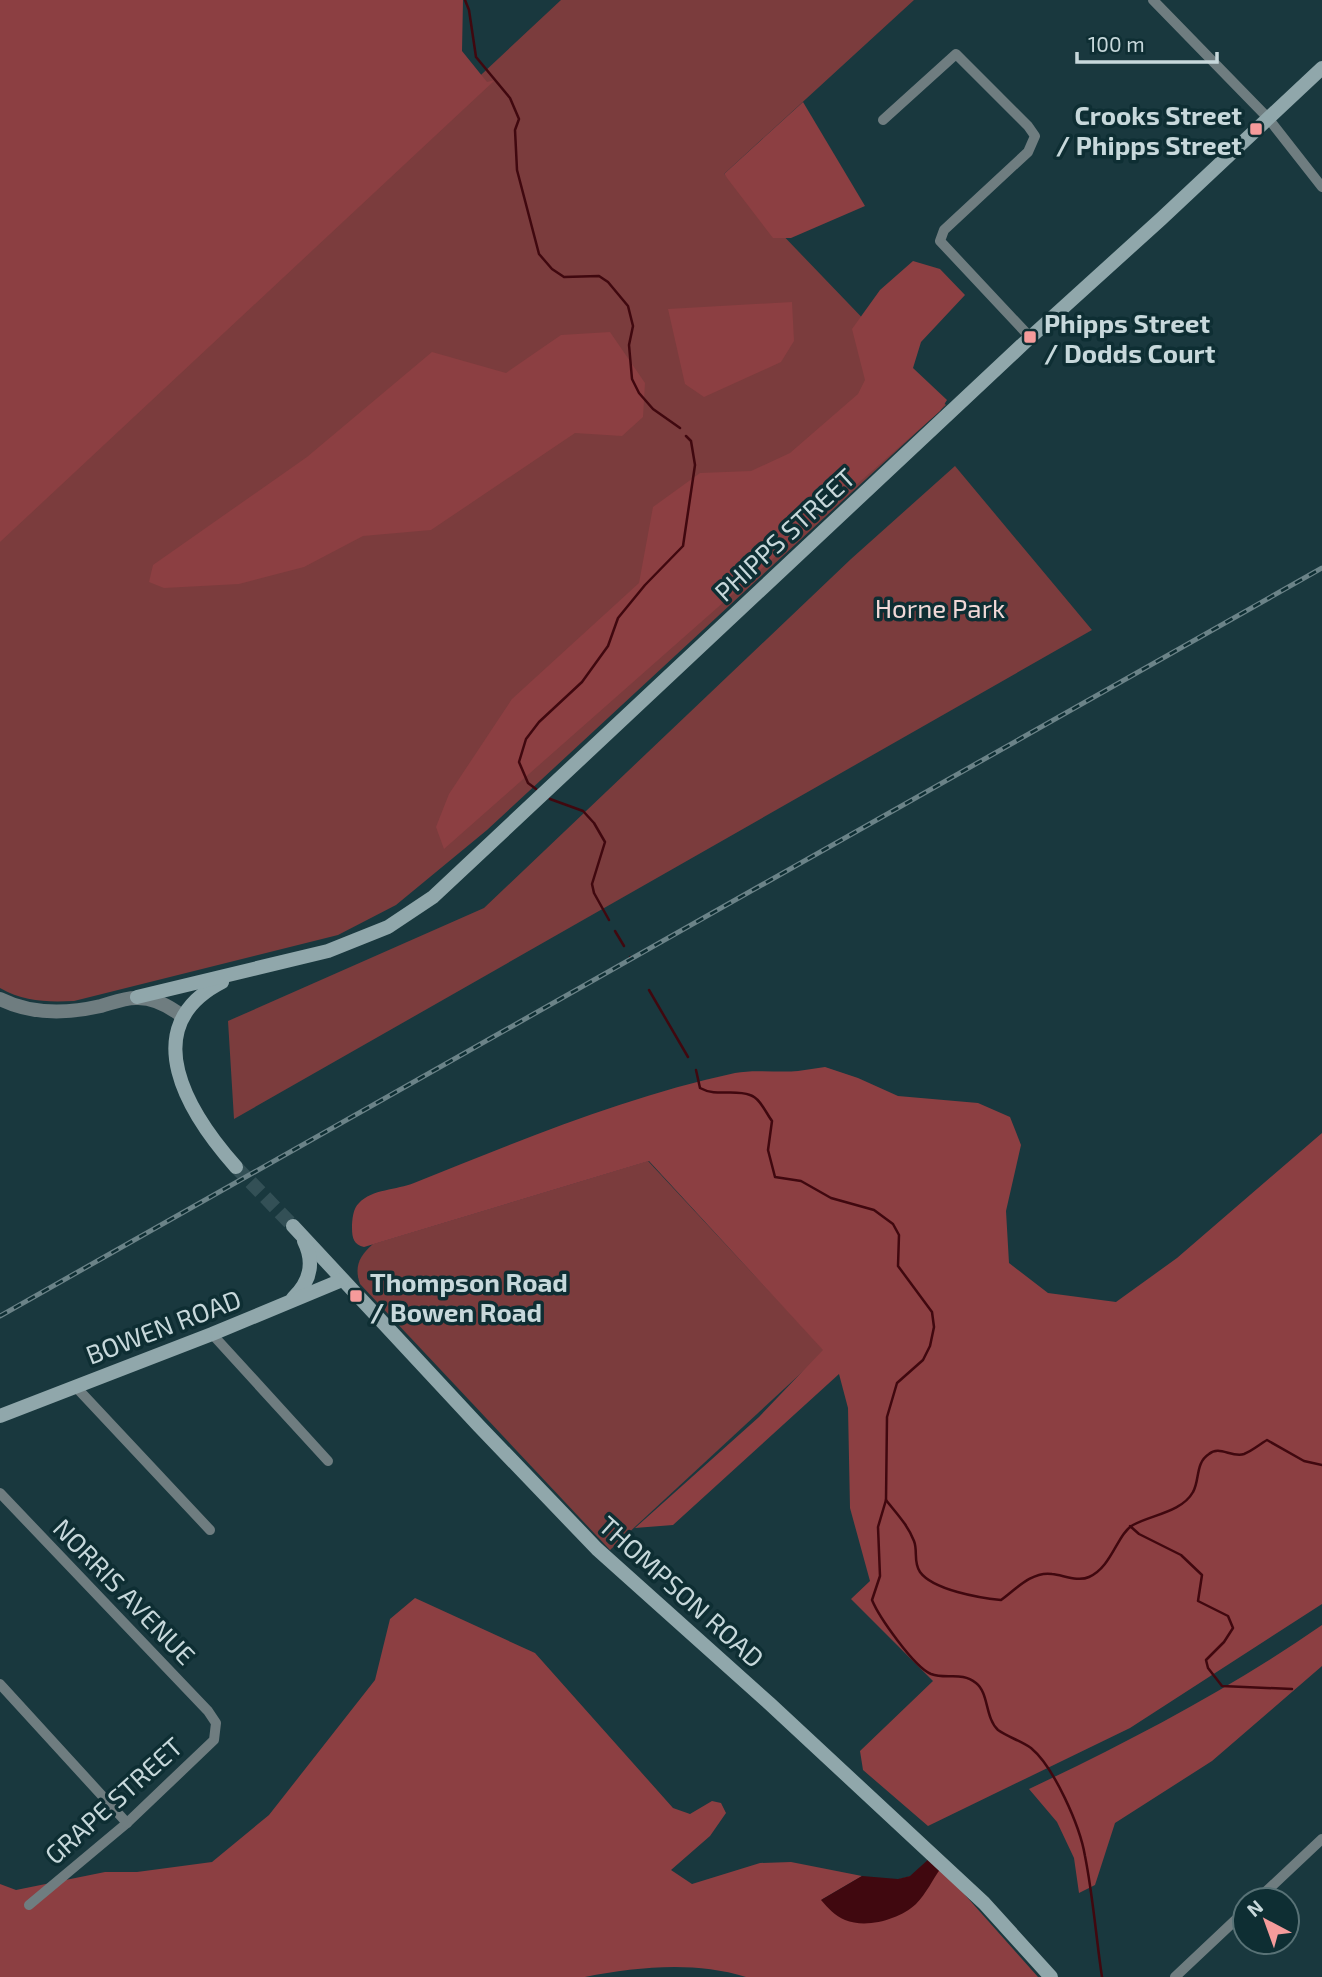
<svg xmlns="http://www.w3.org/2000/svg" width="1322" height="1977" font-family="'Exo 2',sans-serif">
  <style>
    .green { fill: #7b3c3d }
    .forest { fill: #8c3f42 }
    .water { fill: #40080f }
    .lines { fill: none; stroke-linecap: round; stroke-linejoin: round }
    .stream { stroke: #40080f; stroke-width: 2.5 }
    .secondary-tunnel { stroke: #335056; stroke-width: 14; stroke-dasharray: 14 7; stroke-linecap: butt }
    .minor { stroke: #6f7d80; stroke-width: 10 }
    .tertiary { stroke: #6f7d80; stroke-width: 14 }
    .secondary { stroke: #90a7ab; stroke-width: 14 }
    .rail-casing { stroke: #6b8388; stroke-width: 5 }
    .rail { stroke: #0e2e33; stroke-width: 2.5; stroke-dasharray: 8; stroke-linecap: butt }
    .poi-dot { fill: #f59b9b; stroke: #0e2e33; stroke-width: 2.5 }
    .labels { text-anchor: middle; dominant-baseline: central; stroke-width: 7; stroke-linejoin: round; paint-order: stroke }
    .poi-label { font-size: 26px; font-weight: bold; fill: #c7d8db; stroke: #0e2e33; text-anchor: start }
    .street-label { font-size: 26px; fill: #c7d8db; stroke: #0e2e33 }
    .park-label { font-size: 26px; fill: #f0d8d7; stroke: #0e2e33 }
  </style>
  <rect width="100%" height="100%" fill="#19383e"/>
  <g class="green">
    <path d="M 561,0 L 914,0 L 724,174 L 946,405 L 487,830 L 396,905 L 338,935 L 74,1001 C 47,1002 24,1002 0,988 L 0,520 L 141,393 Z"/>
    <polygon points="955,466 1092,630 234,1119 228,1021 484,908 851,559"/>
    <path d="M 648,1161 L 825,1351 L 610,1550 L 360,1284 C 354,1267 359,1256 373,1244 Z"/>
  </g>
  <g class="forest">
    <polygon points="0,0 463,0 462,51 487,82 495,80 0,542"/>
    <polygon points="803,102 865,206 791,238 773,238 724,174"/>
    <polygon points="913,261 940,269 965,295 921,342 913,368 947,400 940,411 444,849 436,827 449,794 512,699 639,583 653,507 700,473 751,471 790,453 858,394 865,380 852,329 880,290"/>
    <polygon points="792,302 794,341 781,362 704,397 685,384 668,309"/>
    <polygon points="610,332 645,383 643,417 622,436 575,433 431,530 363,536 304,567 239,584 164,588 149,582 153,565 307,457 432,352 506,373 561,335"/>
    <path d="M 825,1067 L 858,1078 L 898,1096 L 978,1103 L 1010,1117 L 1021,1145 L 1006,1211 L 1009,1263 L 1048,1293 L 1116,1302 L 1177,1258 L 1322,1133 L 1322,1604 L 1130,1728 L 928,1826 L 863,1770 L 860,1751 L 933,1681 L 851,1599 L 870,1581 L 850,1508 L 848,1408 L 839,1374 L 673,1525 L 635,1528 L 759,1417 L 823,1350 L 649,1161 L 364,1247 C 354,1245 352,1238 352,1228 C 352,1220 353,1208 359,1203 C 372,1189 397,1190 414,1183 C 519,1141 624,1097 735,1073 C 755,1069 778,1073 798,1071 C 807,1070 816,1068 825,1067 Z"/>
    <path d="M 415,1598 L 535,1653 L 673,1808 L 690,1814 L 712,1801 L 721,1803 L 726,1813 L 710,1836 L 671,1870 L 692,1884 L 760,1863 L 791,1862 L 862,1876 L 821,1900 L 941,1868 L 1038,1977 L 746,1977 C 693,1961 638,1967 585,1977 L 0,1977 L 0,1884 L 16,1890 L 105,1872 L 137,1872 L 212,1862 L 269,1815 L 375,1680 L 390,1619 Z"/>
    <path d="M 1322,1625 L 1322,1666 L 1212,1761 L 1115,1823 L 1095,1885 L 1079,1893 L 1074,1858 L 1057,1822 L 1029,1789 C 1130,1741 1230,1689 1322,1625 Z"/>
  </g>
  <path class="water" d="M 931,1857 L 941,1868 C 933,1879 926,1894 916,1904 C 900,1919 867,1929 845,1920 C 835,1916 828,1908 821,1900 L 862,1876 L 898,1879 L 910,1876 Z"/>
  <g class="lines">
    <g class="stream">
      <polyline points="465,0 469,10 476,57 510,98 519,119 515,130 517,170 539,254 552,269 564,277 599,276 608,282 628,306 633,326 629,345 632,379 639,393 653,409 680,428"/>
      <polyline points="536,789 528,783 519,762 526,739 539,722 582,682 608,646 618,618 645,585 683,546 695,465 691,441 686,436"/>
      <polyline points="550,799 583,811 594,823 605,842 592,884 594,893 609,920"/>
      <polyline points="615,931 624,946"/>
      <polyline points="630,957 631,959"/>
      <polyline points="649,990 688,1057"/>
      <path d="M 696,1070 L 700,1088 C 716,1097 734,1089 750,1095 C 760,1098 766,1113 772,1121 L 768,1150 L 775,1177 L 801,1181 L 831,1198 L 874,1210 L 893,1224 L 899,1235 L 898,1266 L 932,1312 L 934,1327 L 930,1346 L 923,1360 L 897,1383 L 887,1417 L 886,1500 L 878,1527 L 880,1576 L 872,1600 C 879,1617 914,1667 931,1674 C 947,1680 961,1671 976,1683 C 989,1693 985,1718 998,1730 C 1008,1737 1021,1741 1031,1748 C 1054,1767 1080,1826 1085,1856 C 1093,1896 1096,1937 1102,1977"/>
      <path d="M 886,1500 C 896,1513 908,1525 914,1541 C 918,1551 913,1562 920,1572 C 933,1590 980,1598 1001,1600 C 1016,1589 1032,1571 1052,1574 C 1063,1575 1078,1582 1089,1577 C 1112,1567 1117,1534 1133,1525 C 1151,1515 1182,1512 1193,1492 C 1200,1480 1195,1463 1209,1454 C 1219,1445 1232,1458 1244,1454 C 1252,1451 1260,1444 1267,1440 L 1304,1461 L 1322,1465"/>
      <polyline points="1130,1526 1139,1534 1181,1555 1202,1575 1198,1601 1228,1616 1233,1628 1224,1642 1206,1660 1208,1668 1222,1686 1292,1689"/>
    </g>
    <polyline class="secondary-tunnel" points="236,1167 293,1226"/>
    <g class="minor">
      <polyline points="1153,0 1268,118 1322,187"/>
      <polyline points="883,120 956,54 1028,126 1035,136 1028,152 944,230 940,241 1030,337"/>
      <polyline points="212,1334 328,1461"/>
      <polyline points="75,1386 210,1530"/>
      <polyline points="0,1493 208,1711 216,1723 214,1740 127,1823 29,1905"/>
      <polyline points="0,1684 127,1823"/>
      <polyline points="1257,1900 1322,1839"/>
      <polyline points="1175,1977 1245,1911"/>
    </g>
    <path class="tertiary" d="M 0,999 C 32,1015 66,1014 101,1006 C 112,1003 126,997 138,998 C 155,998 169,1006 182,1016"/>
    <g class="secondary">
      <path d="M 222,982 C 134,1027 189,1114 236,1167"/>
      <polyline points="137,997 328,951 388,927 433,897 1023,344 1161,219 1322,68"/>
      <polyline points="293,1226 479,1426 597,1549 770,1704 984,1903 1051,1977"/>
      <path d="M 293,1298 C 310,1282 315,1263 304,1241"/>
      <polyline points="0,1416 212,1334 342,1280"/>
    </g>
    <g class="rail-casing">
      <polyline id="rail" points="0,1316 1322,568"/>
    </g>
    <use href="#rail" class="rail"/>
  </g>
  <g class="poi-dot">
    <rect x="1249" y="122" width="14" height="14" rx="3.5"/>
    <rect x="1023" y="330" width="14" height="14" rx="3.5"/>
    <rect x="349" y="1289" width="14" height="14" rx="3.5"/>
  </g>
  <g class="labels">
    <g class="poi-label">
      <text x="1242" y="114" text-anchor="end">Crooks Street<tspan x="1242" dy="30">/ Phipps Street</tspan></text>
      <text x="1044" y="322">Phipps Street<tspan x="1044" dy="30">/ Dodds Court</tspan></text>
      <text x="370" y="1281">Thompson Road<tspan x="370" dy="30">/ Bowen Road</tspan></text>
    </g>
    <g class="street-label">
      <text transform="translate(784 534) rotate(-43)">PHIPPS STREET</text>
      <text transform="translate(163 1326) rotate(-21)">BOWEN ROAD</text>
      <text transform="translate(125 1591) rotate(46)">NORRIS AVENUE</text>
      <text transform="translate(682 1591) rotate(42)">THOMPSON ROAD</text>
      <text transform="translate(113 1800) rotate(-42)">GRAPE STREET</text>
    </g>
    <g class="park-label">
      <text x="940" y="607">Horne Park</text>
    </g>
  </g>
  <g transform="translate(1266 1921) rotate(319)"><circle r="33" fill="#0e2e33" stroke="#587276" stroke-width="2"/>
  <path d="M0-5L12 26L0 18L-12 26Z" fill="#f59b9b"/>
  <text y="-10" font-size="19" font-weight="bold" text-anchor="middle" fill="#c7d8db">N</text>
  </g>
  <path d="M1077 52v10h140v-10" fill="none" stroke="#c7d8db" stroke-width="3.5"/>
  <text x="1088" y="52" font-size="21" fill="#c7d8db" stroke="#0e2e33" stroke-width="5" paint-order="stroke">100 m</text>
</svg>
